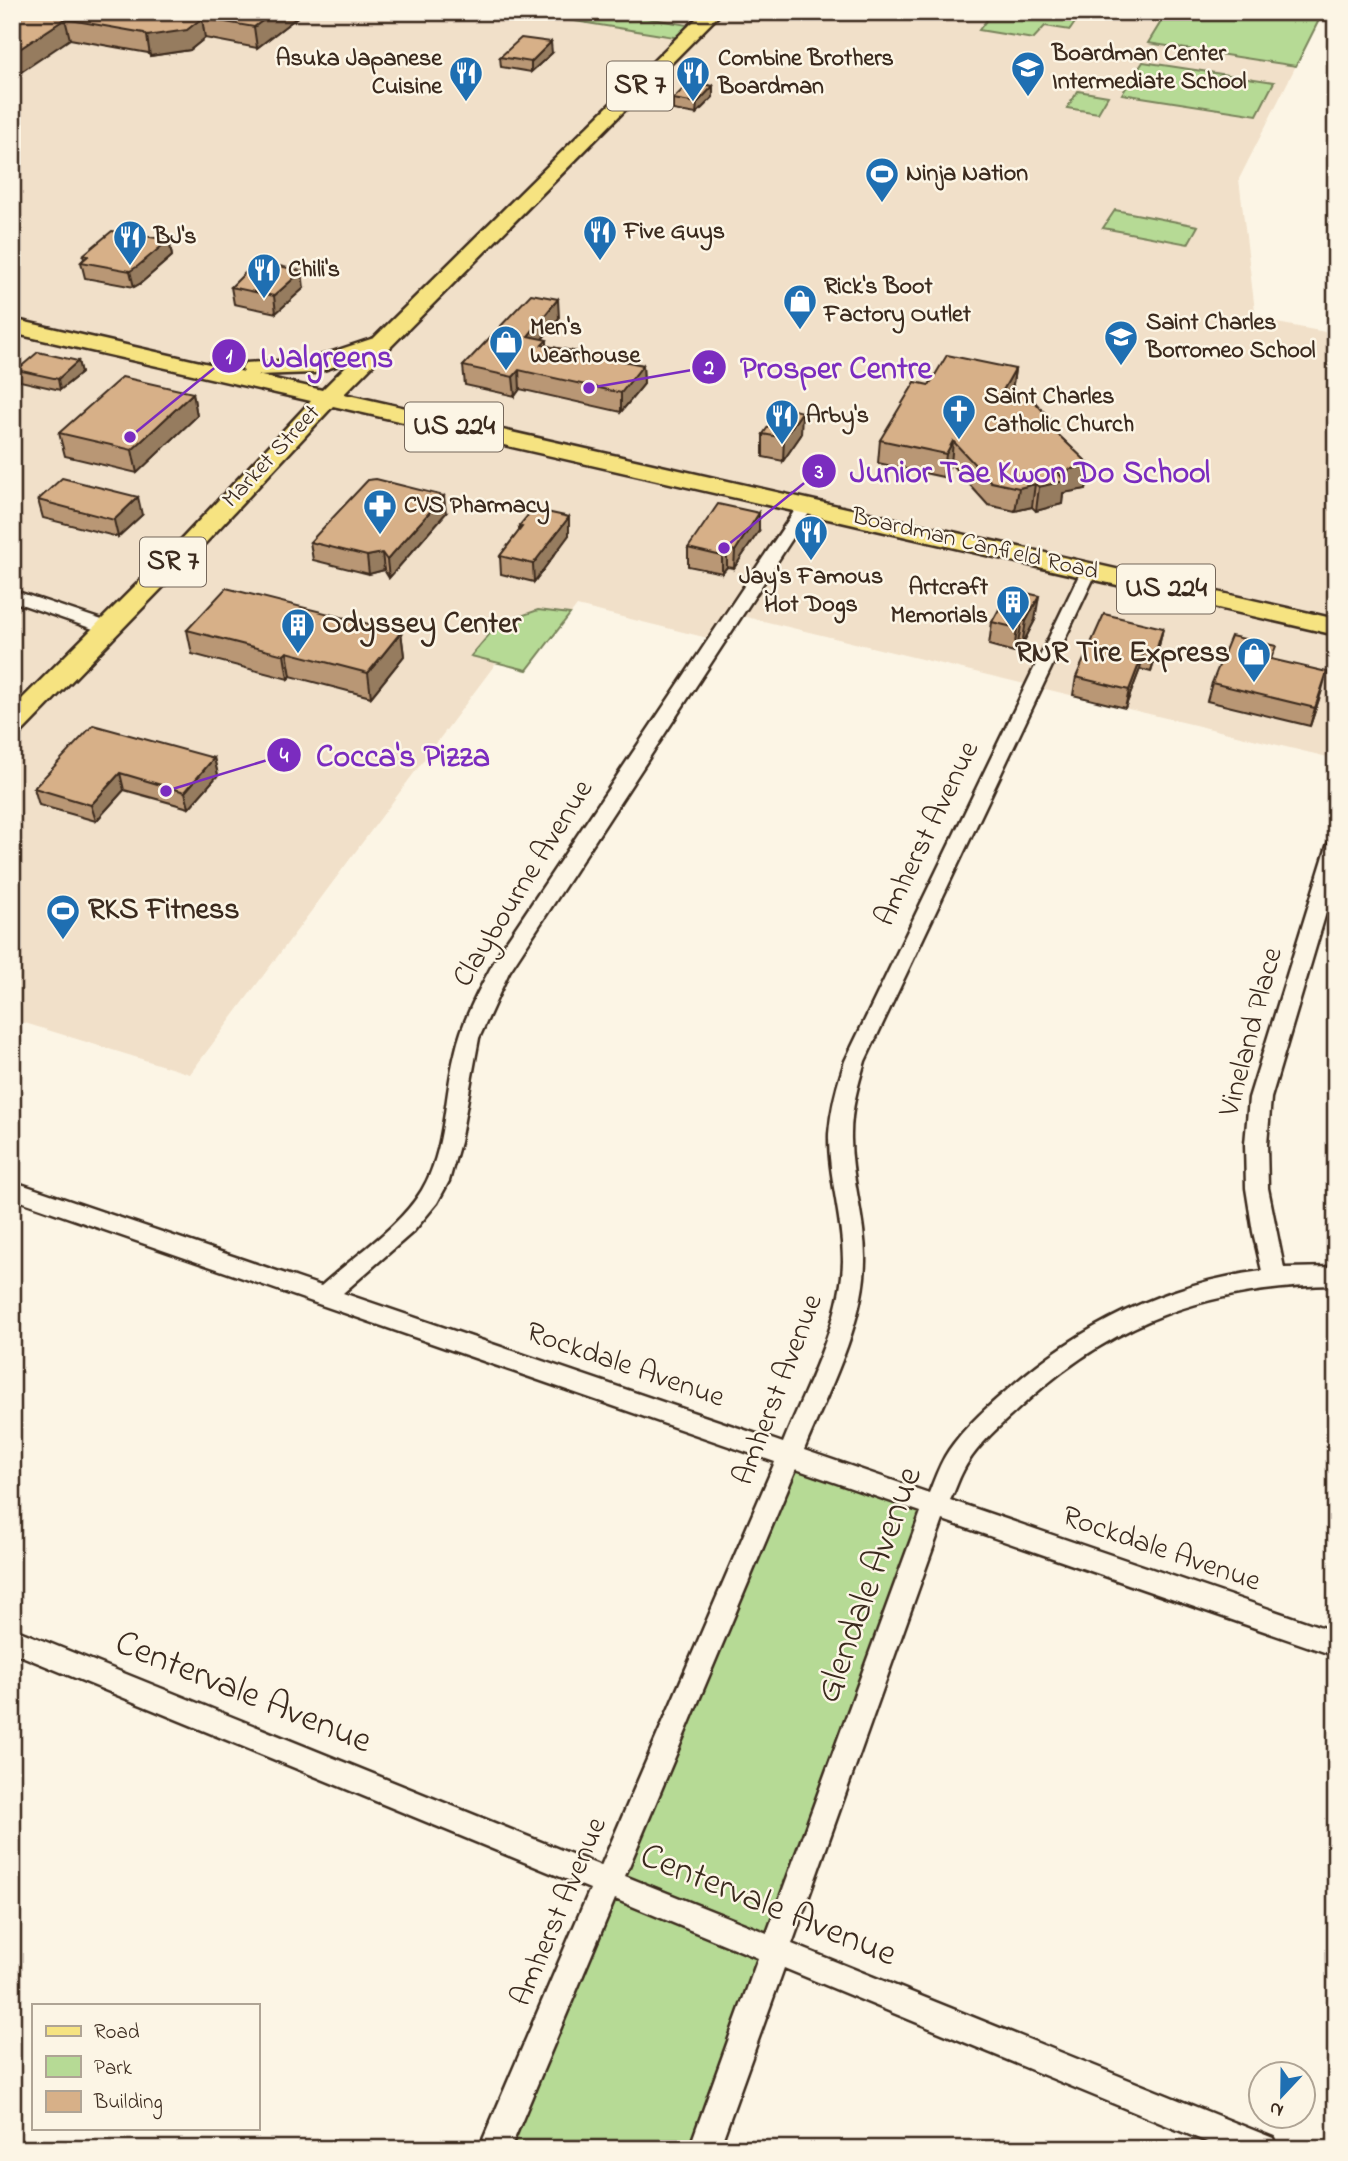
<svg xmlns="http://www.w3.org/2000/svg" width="1348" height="2161" font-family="'Indie Flower',sans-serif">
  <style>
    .built { fill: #f1e0c9 }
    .green { fill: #b6da95; stroke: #78825a; stroke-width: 2 }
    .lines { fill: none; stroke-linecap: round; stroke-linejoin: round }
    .street-casing { stroke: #3b2a1e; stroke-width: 5 }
    .primary-casing { stroke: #3b2a1e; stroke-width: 5 }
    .street { fill: #fcf5e5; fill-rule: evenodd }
    .primary { fill: #f6e381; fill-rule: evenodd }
    .wall { fill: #b99775; stroke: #3b2a1e; stroke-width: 2 }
    .shaded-wall { fill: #967b5f; stroke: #3b2a1e; stroke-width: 2 }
    .building { fill: #d7b088; stroke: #3b2a1e; stroke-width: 2 }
    .labels { text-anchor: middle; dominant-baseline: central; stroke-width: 5; stroke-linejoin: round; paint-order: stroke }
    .far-poi-label { font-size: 24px; font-weight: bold; fill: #3b2a1e; stroke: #fcf5e5; text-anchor: start }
    .far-street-label { font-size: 24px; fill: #3b2a1e; stroke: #fcf5e5 }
    .shield { fill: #fcf5e5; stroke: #75675a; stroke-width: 2 }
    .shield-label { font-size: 28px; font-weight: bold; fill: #3b2a1e }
    .poi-label { font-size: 30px; font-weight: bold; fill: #3b2a1e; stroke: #fcf5e5; text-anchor: start }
    .street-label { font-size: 30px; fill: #3b2a1e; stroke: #fcf5e5 }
    .near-street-label { font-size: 37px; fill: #3b2a1e; stroke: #fcf5e5 }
    .leader { fill: none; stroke: #7b2cbf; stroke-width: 2.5 }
    .callout-dot { fill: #7b2cbf; stroke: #fcf5e5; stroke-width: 2.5 }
    .mark-label { font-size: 21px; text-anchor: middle; font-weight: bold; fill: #fff }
    .callout-label { font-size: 32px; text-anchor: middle; font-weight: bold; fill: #7b2cbf; stroke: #fcf5e5; stroke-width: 5; stroke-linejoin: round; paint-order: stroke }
  </style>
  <rect width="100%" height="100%" fill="#fcf5e5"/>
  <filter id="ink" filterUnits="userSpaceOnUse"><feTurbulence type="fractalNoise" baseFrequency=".0143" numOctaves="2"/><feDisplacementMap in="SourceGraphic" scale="14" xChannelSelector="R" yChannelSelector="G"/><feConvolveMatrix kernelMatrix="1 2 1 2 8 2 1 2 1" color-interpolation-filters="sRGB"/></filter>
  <g filter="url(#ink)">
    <polygon class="built" points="12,12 1323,12 1239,179 1256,319 1336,334 1336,759 734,614 716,640 577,606 527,670 496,663 190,1074 12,1019"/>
    <g class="green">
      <polygon points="519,12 612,12 699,27 686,39"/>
      <polygon points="963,12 1082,12 1070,30 1045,26 1033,39 979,30 989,17"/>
      <polygon points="1167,12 1323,12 1296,66 1148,43"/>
      <polygon points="1143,62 1274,82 1257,115 1122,94"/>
      <polygon points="1078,91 1108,96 1098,113 1067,108"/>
      <polygon points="1115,210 1198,226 1188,244 1103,228"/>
      <polygon points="538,610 570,614 527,670 471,656 498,624"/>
      <polygon points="790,1455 936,1505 704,2149 494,2149"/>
    </g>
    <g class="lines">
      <g class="street-casing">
        <g id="street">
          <path d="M 805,502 L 813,507 L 509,972 L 479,1038 L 460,1142 L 449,1181 L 437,1203 L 414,1231 L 343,1293 L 783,1443 C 805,1389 842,1320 843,1261 C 843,1219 828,1176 829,1134 C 831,1108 837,1085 845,1061 L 1081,571 L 1083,568 L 1095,568 L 1097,571 L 865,1061 C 858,1085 851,1109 851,1134 C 850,1177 866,1220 865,1262 C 864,1324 827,1394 804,1450 L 929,1493 C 935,1478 940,1463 949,1450 C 964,1428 985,1409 1005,1392 C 1077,1327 1165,1283 1262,1271 L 1253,1232 L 1246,1188 L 1245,1144 L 1249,1098 L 1327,846 L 1329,842 L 1336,840 L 1336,879 L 1271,1098 L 1267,1144 L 1268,1188 L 1284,1268 L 1336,1267 L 1336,1285 C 1214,1287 1120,1317 1028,1400 C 1006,1421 977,1443 963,1471 C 958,1480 955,1491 950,1500 L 1336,1632 L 1336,1656 L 943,1520 L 792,1944 L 1273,2138 L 1277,2149 L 1224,2149 L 784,1968 L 719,2149 L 689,2149 L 758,1958 L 615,1899 L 510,2149 L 479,2149 L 590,1889 L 12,1652 L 12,1628 L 601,1866 L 775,1462 L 12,1198 L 12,1181 L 321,1286 C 355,1255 398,1229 422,1190 C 446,1150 444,1098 455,1054 C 463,1017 482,984 500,951 L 797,507 ZM 796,1469 L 921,1512 L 767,1933 L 625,1876 Z"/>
          <polygon points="12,590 114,624 116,628 108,633 102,632 12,601"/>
        </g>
      </g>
      <g class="primary-casing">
        <path id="primary" d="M 703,12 L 722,12 L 344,394 L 1336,619 L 1336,635 L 333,406 L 197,552 L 22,732 L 12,735 L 12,709 L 179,542 L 311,401 L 12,333 L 12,319 L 244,372 L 242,368 L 245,363 L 311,359 L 374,338 ZM 351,361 L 322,390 L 257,375 L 314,373 Z"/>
      </g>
      <use href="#street" class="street"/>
      <use href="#primary" class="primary"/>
    </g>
    <g class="wall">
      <polygon points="12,12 304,12 257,48 205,38 190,50 150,56 148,53 70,39"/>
      <polygon points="552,53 531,72 501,67 500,57"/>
      <polygon points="713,86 713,97 696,114 673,110 673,99"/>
      <polygon points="169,240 172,256 141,283 134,287 85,278 81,262 84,259 83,255"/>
      <polygon points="231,287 304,288 276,313 234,304"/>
      <polygon points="559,318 542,339 547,340 547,346 643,365 644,384 621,412 520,389 515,396 465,385 463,366"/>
      <polygon points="78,361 81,373 60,390 20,381 17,370"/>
      <polygon points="1015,369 1012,391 1009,397 1050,427 1090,465 1086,489 1063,493 1062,504 1036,511 1032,507 1015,511 988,505 951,464 943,477 878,463 880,440 929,385"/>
      <polygon points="193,393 197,416 137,473 65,456 59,433"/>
      <polygon points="763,434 801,435 783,461 763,457"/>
      <polygon points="38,500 142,515 118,537 43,518"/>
      <polygon points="446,513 389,578 384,570 369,574 313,560 310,542"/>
      <polygon points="569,517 569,535 534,582 501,574 500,556 519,531 519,526"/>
      <polygon points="759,531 734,568 727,567 722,573 688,566 688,548"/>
      <polygon points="1035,620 1022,645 1018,644 1014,652 989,645 992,622"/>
      <polygon points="1163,628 1159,646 1151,672 1140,669 1125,708 1073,695 1076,677"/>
      <polygon points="187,630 401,632 404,656 371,697 291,676 288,679 192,654"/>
      <polygon points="1272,659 1322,690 1310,726 1207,701 1212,683"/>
      <polygon points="214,758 218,775 189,808 124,790 96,821 39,805 34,788"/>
    </g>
    <g class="shaded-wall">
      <polygon points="274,12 304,12 257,48 254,27"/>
      <polygon points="202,18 205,38 190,50 150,56 147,36"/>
      <polygon points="65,19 70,39 12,78 12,54"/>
      <polygon points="551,42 552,53 531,72 531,62"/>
      <polygon points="713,86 713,97 696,114 697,103"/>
      <polygon points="169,240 172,256 141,283 134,287 130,271"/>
      <polygon points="302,271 304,288 276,313 274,296"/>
      <polygon points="558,299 559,318 529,355 528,336"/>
      <polygon points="78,361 81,373 60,390 58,379"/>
      <polygon points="643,365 644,384 621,412 621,393"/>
      <polygon points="1015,369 1012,391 995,422 998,399"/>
      <polygon points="519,370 520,389 515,396 513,377"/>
      <polygon points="193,393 197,416 137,473 132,450"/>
      <polygon points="802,412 801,435 783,461 784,438"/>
      <polygon points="953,441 951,464 943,477 946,454"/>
      <polygon points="1090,465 1086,489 1063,493 1062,504 1036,511 1039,487 1057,472"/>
      <polygon points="1035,484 1032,507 1015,511 1019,488"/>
      <polygon points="444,496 446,513 389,578 387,560"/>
      <polygon points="138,497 142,515 118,537 114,520"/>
      <polygon points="759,513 759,531 734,568 735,551"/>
      <polygon points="569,517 569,535 534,582 533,564"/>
      <polygon points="727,549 727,567 722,573 722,556"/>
      <polygon points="382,553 384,570 369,574 367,556"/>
      <polygon points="1039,596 1035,620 1022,645 1026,621"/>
      <polygon points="1022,620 1018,644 1014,652 1017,628"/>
      <polygon points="1163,628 1159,646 1151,672 1155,654"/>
      <polygon points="401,632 404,656 371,697 368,673"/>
      <polygon points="1144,651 1140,669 1125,708 1129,690"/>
      <polygon points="287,652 291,676 288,679 284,655"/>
      <polygon points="1327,672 1322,690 1310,726 1315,708"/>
      <polygon points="214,758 218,775 189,808 185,792"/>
      <polygon points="120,773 124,790 96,821 91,805"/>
    </g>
    <g class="building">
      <polygon points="12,12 274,12 254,27 202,18 187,30 147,36 144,33 65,19 12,54"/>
      <polygon points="521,38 551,42 531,62 500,57"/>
      <polygon points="690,82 713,86 697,103 673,99"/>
      <polygon points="112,231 169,240 138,266 130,271 81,262 88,256 83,255"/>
      <polygon points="261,262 302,271 274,296 231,287 254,264"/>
      <polygon points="531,294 558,299 528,336 547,340 542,345 643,365 621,393 519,370 513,377 463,366"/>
      <polygon points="38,352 78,361 58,379 17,370"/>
      <polygon points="947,355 1015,369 998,399 1027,393 1051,420 1049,426 1090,465 1057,472 1065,481 1039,487 1035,484 1019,488 991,482 953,441 946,454 880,440 915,382 929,385"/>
      <polygon points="122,377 193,393 132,450 59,433"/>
      <polygon points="782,407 802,412 784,438 763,434"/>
      <polygon points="62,478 138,497 114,520 38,500"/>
      <polygon points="376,479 444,496 387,560 382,553 367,556 310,542 368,480"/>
      <polygon points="718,504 759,513 735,551 727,549 722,556 688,548"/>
      <polygon points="533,509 569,517 533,564 500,556 522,527 519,526"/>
      <polygon points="226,588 401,632 368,673 287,652 284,655 187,630"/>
      <polygon points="1010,589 1039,596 1026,621 1022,620 1017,628 992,622"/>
      <polygon points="1104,614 1163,628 1155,654 1144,651 1129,690 1076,677"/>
      <polygon points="1231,636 1276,646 1271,659 1327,672 1315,708 1212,683"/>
      <polygon points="93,725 214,758 185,792 120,773 91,805 34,788"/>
    </g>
  </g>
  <defs>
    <g id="school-pin" transform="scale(1.75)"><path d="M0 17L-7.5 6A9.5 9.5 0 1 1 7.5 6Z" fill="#1f6fb2" stroke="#fcf5e5"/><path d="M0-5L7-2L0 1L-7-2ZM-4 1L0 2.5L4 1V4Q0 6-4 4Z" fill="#fff"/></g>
    <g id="restaurant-pin" transform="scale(1.75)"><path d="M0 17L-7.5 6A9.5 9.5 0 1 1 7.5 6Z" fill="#1f6fb2" stroke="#fcf5e5"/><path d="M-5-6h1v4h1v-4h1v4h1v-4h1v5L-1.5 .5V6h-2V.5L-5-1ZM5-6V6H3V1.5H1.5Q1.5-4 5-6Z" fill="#fff"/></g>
    <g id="stadium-pin" transform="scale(1.75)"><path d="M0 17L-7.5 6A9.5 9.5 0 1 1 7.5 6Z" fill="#1f6fb2" stroke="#fcf5e5"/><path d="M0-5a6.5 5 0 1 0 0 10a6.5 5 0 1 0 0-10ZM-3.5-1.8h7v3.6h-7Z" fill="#fff"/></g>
    <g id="shop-pin" transform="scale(1.75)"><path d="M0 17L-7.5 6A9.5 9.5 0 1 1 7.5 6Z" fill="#1f6fb2" stroke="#fcf5e5"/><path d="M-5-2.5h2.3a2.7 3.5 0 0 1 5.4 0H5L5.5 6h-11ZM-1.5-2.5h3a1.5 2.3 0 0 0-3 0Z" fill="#fff"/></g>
    <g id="church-pin" transform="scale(1.75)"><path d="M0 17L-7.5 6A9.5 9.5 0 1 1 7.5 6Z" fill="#1f6fb2" stroke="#fcf5e5"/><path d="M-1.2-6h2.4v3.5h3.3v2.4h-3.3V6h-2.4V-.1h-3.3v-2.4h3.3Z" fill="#fff"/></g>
    <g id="pharmacy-pin" transform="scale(1.75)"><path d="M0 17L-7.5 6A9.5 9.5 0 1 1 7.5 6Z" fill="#1f6fb2" stroke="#fcf5e5"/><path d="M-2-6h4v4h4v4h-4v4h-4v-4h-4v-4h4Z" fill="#fff"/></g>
    <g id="building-pin" transform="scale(1.75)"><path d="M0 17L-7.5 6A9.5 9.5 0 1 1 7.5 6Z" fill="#1f6fb2" stroke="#fcf5e5"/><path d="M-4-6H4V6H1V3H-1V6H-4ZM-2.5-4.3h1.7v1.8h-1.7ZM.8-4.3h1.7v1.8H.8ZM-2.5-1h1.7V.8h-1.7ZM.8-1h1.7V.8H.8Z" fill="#fff"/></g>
  </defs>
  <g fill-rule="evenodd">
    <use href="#school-pin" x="1028" y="68"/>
    <use href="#restaurant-pin" x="466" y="73"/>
    <use href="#restaurant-pin" x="693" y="73"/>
    <use href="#stadium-pin" x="882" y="174"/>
    <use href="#restaurant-pin" x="600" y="232"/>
    <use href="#restaurant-pin" x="130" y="237"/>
    <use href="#restaurant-pin" x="264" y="270"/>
    <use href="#shop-pin" x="800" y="301"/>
    <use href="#school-pin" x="1121" y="337"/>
    <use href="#shop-pin" x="506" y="342"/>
    <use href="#church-pin" x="959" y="411"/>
    <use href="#restaurant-pin" x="782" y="416"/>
    <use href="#pharmacy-pin" x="380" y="506"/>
    <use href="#restaurant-pin" x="811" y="532"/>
    <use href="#building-pin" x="1013" y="602"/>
    <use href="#building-pin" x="298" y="625"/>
    <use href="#shop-pin" x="1254" y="654"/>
    <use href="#stadium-pin" x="63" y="911"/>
  </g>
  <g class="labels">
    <g class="far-poi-label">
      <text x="1052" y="54">Boardman Center<tspan x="1052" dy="28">Intermediate School</tspan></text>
      <text x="442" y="59" text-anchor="end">Asuka Japanese<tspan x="442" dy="28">Cuisine</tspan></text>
      <text x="718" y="59">Combine Brothers<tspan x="718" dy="28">Boardman</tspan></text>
      <text x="906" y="174">Ninja Nation</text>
      <text x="624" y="232">Five Guys</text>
      <text x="154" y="237">BJ's</text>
      <text x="288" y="270">Chili's</text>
      <text x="824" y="287">Rick's Boot<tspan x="824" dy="28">Factory Outlet</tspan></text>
      <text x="1146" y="323">Saint Charles<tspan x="1146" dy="28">Borromeo School</tspan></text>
      <text x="530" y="328">Men's<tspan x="530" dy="28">Wearhouse</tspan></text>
      <text x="984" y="397">Saint Charles<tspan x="984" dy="28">Catholic Church</tspan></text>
      <text x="806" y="416">Arby's</text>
      <text x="404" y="506">CVS Pharmacy</text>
      <text x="811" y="577" text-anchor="middle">Jay's Famous<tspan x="811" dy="28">Hot Dogs</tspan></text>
      <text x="988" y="588" text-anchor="end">Artcraft<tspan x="988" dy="28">Memorials</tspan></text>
    </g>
    <g class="far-street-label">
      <text transform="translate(272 457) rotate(-47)">Market Street</text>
      <text transform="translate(975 545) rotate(13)">Boardman Canfield Road</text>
    </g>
    <g class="shield">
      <rect x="607" y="61.5" width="66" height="49" rx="5"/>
      <rect x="405" y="402.5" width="98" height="49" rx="5"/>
      <rect x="140" y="537.5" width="66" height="49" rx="5"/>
      <rect x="1117" y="564.5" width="98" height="49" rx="5"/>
    </g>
    <g class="shield-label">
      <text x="640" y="86">SR 7</text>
      <text x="454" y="427">US 224</text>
      <text x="173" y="562">SR 7</text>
      <text x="1166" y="589">US 224</text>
    </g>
    <g class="poi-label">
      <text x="322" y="625">Odyssey Center</text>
      <text x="1230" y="654" text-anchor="end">RNR Tire Express</text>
      <text x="88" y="911">RKS Fitness</text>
    </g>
    <g class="street-label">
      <text transform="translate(928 834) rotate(-64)">Amherst Avenue</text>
      <text transform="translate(524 884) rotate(-58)">Claybourne Avenue</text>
      <text transform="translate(1252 1032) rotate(-75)">Vineland Place</text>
      <text transform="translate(625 1366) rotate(19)">Rockdale Avenue</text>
      <text transform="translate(779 1390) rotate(-69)">Amherst Avenue</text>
      <text transform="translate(1161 1550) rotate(19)">Rockdale Avenue</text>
      <text transform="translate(560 1912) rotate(-67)">Amherst Avenue</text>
    </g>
    <g class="near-street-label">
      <text transform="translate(870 1585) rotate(-70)">Glendale Avenue</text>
      <text transform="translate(243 1693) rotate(22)">Centervale Avenue</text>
      <text transform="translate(768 1906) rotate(22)">Centervale Avenue</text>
    </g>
  </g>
  <path class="leader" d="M130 437L229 356M589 388L709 367M724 548L819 471M166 791L284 755"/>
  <g class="callout-dot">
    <circle cx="130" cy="437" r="7"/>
    <circle cx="589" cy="388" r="7"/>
    <circle cx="724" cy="548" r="7"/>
    <circle cx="166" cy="791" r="7"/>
    <circle cx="229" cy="356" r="18"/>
    <circle cx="709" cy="367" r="18"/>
    <circle cx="819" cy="471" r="18"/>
    <circle cx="284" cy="755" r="18"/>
  </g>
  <g class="mark-label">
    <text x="229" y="363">1</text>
    <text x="709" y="374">2</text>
    <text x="819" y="478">3</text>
    <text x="284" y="762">4</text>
  </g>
  <g class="callout-label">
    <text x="327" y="367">Walgreens</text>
    <text x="836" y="378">Prosper Centre</text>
    <text x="1030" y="482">Junior Tae Kwon Do School</text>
    <text x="403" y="766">Cocca's Pizza</text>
  </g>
  <rect width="1348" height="2161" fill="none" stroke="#fcf5e5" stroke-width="42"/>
  <rect x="21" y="21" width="1306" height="2119" fill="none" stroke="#3b2a1e" stroke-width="2.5" filter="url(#ink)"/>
  <rect x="32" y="2004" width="228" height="126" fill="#fcf5e5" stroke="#afa495" stroke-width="2"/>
  <rect x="46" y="2026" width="35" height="10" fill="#f6e381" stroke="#afa495" stroke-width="2"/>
  <text x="94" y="2038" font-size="21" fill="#3b2a1e">Road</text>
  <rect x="46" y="2056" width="35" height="21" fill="#b6da95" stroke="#afa495" stroke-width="2"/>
  <text x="94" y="2074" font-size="21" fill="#3b2a1e">Park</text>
  <rect x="46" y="2091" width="35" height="21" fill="#d7b088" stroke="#afa495" stroke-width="2"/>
  <text x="94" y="2108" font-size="21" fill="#3b2a1e">Building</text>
  <g transform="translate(1282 2095) rotate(202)"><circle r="33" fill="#fcf5e5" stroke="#afa495" stroke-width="2"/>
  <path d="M0-5L12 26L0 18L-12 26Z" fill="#1f6fb2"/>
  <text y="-10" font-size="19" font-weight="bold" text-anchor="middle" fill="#3b2a1e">N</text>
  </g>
</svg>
